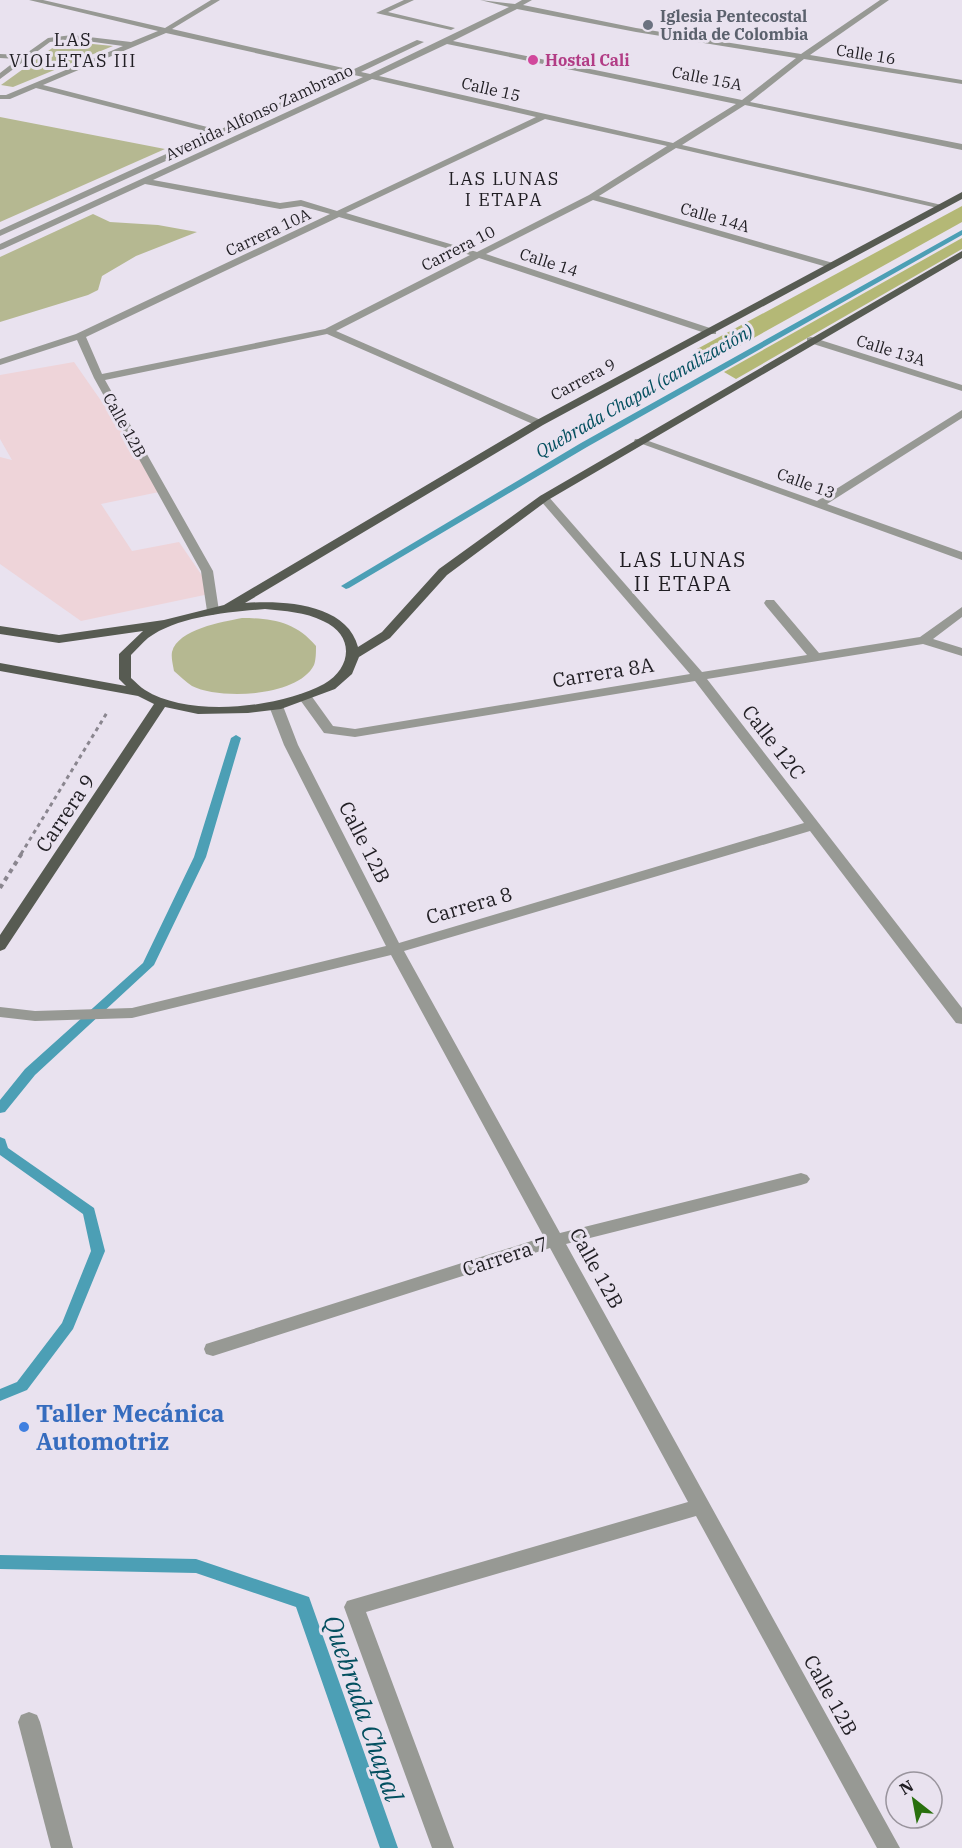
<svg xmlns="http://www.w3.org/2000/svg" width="962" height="1848" font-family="'IBM Plex Serif',serif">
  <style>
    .commercial { fill: #eed4d9 }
    .green { fill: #b5b891 }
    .forest { fill: #b4b876 }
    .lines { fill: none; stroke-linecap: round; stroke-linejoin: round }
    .stream { fill: #4c9fb5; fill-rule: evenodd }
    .path-far1 { stroke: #8a868f; stroke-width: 3; stroke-dasharray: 4 4; stroke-linecap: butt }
    .path { stroke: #8a868f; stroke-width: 4; stroke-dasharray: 4.5 4.5; stroke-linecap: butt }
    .minor { fill: #979994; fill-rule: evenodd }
    .major { fill: #575b52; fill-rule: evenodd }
    .worship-dot { fill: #6b7280; stroke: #e9e2ef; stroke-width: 2 }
    .hotel-dot { fill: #d1479c; stroke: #e9e2ef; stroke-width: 2 }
    .shop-dot { fill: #3f7fe0; stroke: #e9e2ef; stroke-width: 2 }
    .labels { text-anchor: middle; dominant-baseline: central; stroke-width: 6; stroke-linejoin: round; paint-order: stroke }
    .far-worship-label { font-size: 16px; font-weight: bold; fill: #5b616d; stroke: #e9e2ef; text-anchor: start }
    .far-street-label { font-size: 16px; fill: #201e23; stroke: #e9e2ef }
    .far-hotel-label { font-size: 16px; font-weight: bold; fill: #b23c85; stroke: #e9e2ef; text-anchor: start }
    .far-neighbourhood-label { font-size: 18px; letter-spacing: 1.5px; fill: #201e23; stroke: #e9e2ef }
    .far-water-label { font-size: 18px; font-style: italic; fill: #034f5f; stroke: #e9e2ef }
    .street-label { font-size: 20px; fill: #201e23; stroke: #e9e2ef }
    .neighbourhood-label { font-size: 21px; letter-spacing: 1.5px; fill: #201e23; stroke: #e9e2ef }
    .near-shop-label { font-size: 24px; font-weight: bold; fill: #366cbe; stroke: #e9e2ef; text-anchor: start }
    .near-water-label { font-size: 26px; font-style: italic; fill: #034f5f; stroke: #e9e2ef }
  </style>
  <rect width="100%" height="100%" fill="#e9e2ef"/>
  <polygon class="commercial" points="74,362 164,491 101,504 132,551 179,542 214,593 81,621 0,564 0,457 12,460 0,439 0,375"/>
  <g class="green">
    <polygon points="62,41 113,46 13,87 1,85"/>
    <polygon points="0,117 165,149 0,222"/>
    <polygon points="93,214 110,222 158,225 197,232 136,256 102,276 98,290 88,295 0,322 0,257"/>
    <path d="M 242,618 C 272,618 296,622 316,646 C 316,652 316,660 314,665 C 298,697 220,700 192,686 C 186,682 180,676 174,671 C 173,665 171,658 172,652 C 178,629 222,622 242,618 Z"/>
  </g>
  <g class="forest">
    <polygon points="962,206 962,222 714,360 697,349"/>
    <polygon points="962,238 962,249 736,379 724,372"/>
  </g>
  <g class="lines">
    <g class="stream">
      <polygon points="962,230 962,235 587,447 349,588 346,589 341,586 581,443"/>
      <polygon points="236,735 241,738 206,857 154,965 35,1075 5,1112 0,1113 0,1100 25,1069 143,963 194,857 231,738"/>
      <polygon points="0,1137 5,1139 8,1148 94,1208 105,1251 73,1329 27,1390 0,1401 0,1389 17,1382 62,1323 91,1251 83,1214 0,1155"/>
      <polygon points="0,1555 196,1559 309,1597 398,1848 380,1848 296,1607 196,1573 0,1569"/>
    </g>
    <polyline class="path-far1" points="21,854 108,711"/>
    <polyline class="path" points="0,888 22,853"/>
    <g class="minor">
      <path d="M 29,0 L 43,0 L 165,28 L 211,0 L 220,0 L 172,29 L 352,70 L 417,40 L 424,42 L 361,72 L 370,74 L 509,7 L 480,0 L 515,4 L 522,0 L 532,0 L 523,5 L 636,28 L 801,54 L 880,0 L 889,0 L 810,55 L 962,80 L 962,84 L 804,59 L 750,102 L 962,144 L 962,150 L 745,105 L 682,145 L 946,206 L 942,209 L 676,148 L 599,196 L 833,263 L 833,267 L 827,267 L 593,200 L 486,254 L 716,330 L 716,334 L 708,334 L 479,258 L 336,331 L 543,421 L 543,425 L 535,425 L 327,334 L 105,380 L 213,571 L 219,611 L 213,615 L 207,611 L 201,571 L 94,378 L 77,340 L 0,365 L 0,359 L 76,334 L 330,214 L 301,206 L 280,209 L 145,184 L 3,249 L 0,250 L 0,244 L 363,77 L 354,75 L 227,133 L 227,136 L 221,136 L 0,236 L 0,230 L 212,133 L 36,88 L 10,99 L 0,99 L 0,95 L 6,95 L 123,46 L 72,39 L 50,42 L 0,79 L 0,73 L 18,59 L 0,58 L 0,54 L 24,55 L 48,38 L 72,35 L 131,42 L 158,31 ZM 517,9 L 636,32 L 796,58 L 742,100 L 453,41 ZM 166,33 L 345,73 L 219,130 L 43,85 ZM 447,44 L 736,104 L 673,143 L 379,76 ZM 372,79 L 536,117 L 337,211 L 301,200 L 280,203 L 153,180 ZM 545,119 L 667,146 L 589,195 L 477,252 L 346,213 ZM 339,217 L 470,255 L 325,329 L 102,374 L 86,337 Z"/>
      <polygon points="404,0 414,0 388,12 455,28 451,30 376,13"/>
      <polygon points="811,337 962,385 962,391 807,342 807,338"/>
      <polygon points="962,410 962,418 827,504 962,552 962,560 634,441 635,439 643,439 817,501"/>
      <polygon points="544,495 548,496 702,672 807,655 766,606 764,603 766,600 774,600 819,653 920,637 962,607 962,617 933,639 962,648 962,656 923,644 707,679 962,1008 962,1024 956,1023 810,831 404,951 560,1233 801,1173 807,1175 810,1179 807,1183 801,1185 566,1244 900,1848 877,1848 696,1516 366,1612 454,1848 432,1848 344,1607 347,1601 688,1502 550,1248 213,1356 206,1354 204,1349 206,1344 544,1237 391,955 132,1018 35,1021 0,1017 0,1007 35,1011 132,1008 386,946 284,745 269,706 276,702 283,706 298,745 399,943 804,823 695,681 355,737 324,733 298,697 300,694 310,694 333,726 355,729 690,674 540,500 540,496"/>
      <polygon points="29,1712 37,1715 40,1722 73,1848 51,1848 18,1722 21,1715"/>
    </g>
    <path class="major" d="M 962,192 L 962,199 L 543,425 L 245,603 C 282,600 347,603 358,647 L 382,632 L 439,569 L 540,496 L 962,251 L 962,258 L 548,500 L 447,575 L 390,638 L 359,657 L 352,674 L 335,689 L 281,709 L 248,713 L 198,714 L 165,707 L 5,949 L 0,951 L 0,935 L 154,704 L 138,696 L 0,671 L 0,663 L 126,686 L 119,679 L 119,654 L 143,631 L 59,643 L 0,634 L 0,626 L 59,635 L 164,620 L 224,605 L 535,421 ZM 265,609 C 285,611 305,612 323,621 C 355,635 352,668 324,684 C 280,708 189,718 145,690 C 140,687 136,682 131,678 L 131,655 C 137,649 142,643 148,638 C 178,616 229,612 265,609 Z"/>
  </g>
  <circle class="worship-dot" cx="648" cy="25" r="6"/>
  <circle class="hotel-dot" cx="533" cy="60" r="6"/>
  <circle class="shop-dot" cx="24" cy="1427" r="6"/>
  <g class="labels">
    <g class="far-worship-label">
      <text x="660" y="16">Iglesia Pentecostal<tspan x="660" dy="18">Unida de Colombia</tspan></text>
    </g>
    <g class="far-street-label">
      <text transform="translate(866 54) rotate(9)">Calle 16</text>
      <text transform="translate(707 78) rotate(11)">Calle 15A</text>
      <text transform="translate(491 89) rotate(13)">Calle 15</text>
      <text transform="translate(259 112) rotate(-25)">Avenida Alfonso Zambrano</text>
      <text transform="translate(715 217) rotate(16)">Calle 14A</text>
      <text transform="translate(268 232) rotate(-25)">Carrera 10A</text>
      <text transform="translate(458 248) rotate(-27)">Carrera 10</text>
      <text transform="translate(549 262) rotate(18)">Calle 14</text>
      <text transform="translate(891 350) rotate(17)">Calle 13A</text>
      <text transform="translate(583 379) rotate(-28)">Carrera 9</text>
      <text transform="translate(125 425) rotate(61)">Calle 12B</text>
      <text transform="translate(806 483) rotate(20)">Calle 13</text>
    </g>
    <g class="far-hotel-label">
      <text x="545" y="60">Hostal Cali</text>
    </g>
    <g class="far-neighbourhood-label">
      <text x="73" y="39">LAS<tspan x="73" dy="21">VIOLETAS III</tspan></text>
      <text x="504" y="178">LAS LUNAS<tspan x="504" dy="21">I ETAPA</tspan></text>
    </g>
    <g class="far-water-label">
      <text transform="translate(644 391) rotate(-30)">Quebrada Chapal (canalización)</text>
    </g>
    <g class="street-label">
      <text transform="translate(603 672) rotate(-9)">Carrera 8A</text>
      <text transform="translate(774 742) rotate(52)">Calle 12C</text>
      <text transform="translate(65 813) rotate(-56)">Carrera 9</text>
      <text transform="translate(365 842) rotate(63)">Calle 12B</text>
      <text transform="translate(469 905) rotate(-16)">Carrera 8</text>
      <text transform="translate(505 1256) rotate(-18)">Carrera 7</text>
      <text transform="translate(597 1268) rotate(61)">Calle 12B</text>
      <text transform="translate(831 1695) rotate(61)">Calle 12B</text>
    </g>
    <g class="neighbourhood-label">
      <text x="683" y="559">LAS LUNAS<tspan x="683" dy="24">II ETAPA</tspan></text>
    </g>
    <g class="near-shop-label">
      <text x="36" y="1413">Taller Mecánica<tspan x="36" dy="28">Automotriz</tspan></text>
    </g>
    <g class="near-water-label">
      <text transform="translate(364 1708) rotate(71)">Quebrada Chapal</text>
    </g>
  </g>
  <g transform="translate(914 1800) rotate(329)"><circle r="28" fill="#e9e2ef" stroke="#99949d" stroke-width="1.5"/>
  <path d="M0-4.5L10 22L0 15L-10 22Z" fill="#29700e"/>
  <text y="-9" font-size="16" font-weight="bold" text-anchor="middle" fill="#201e23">N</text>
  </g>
</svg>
